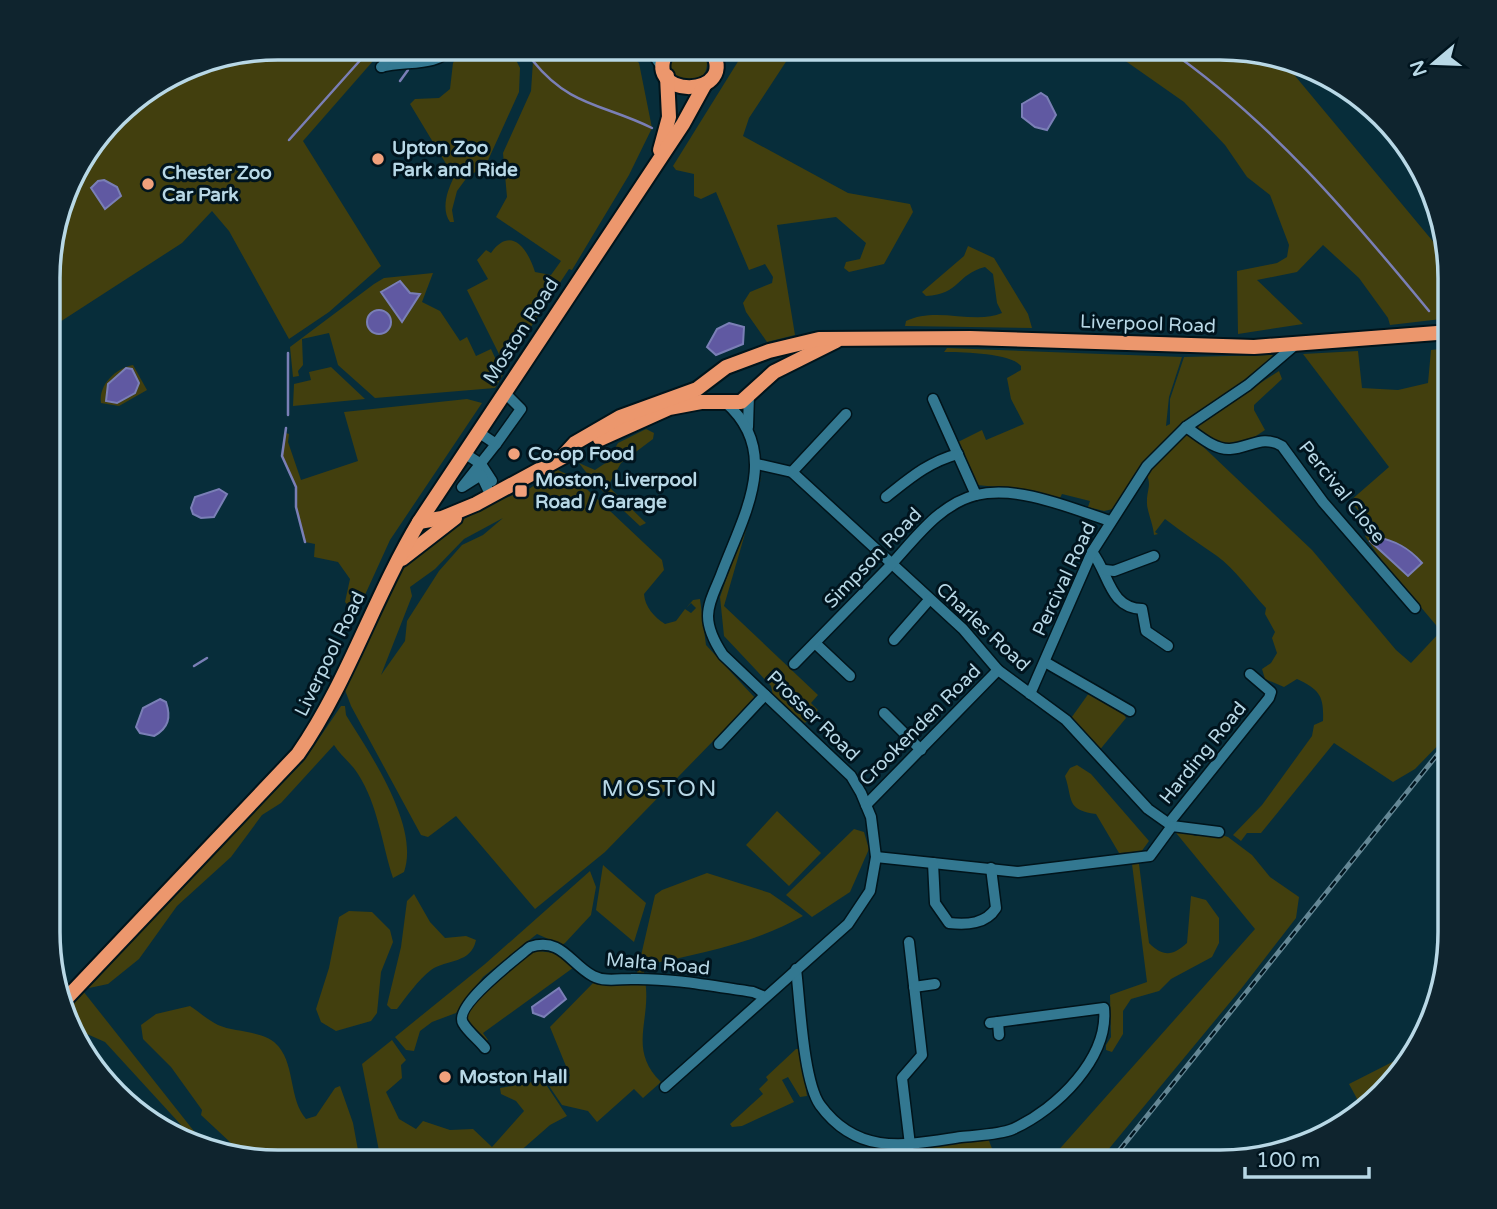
<svg xmlns="http://www.w3.org/2000/svg" width="1497" height="1209" font-family="'Varela Round',sans-serif">
  <style>
    .green { fill: #423f0e; fill-rule: evenodd }
    .water { fill: #6059a2; stroke: #7a7fb6; stroke-width: 2 }
    .lines { fill: none; stroke-linecap: round; stroke-linejoin: round }
    .stream { stroke: #7a7fb6; stroke-width: 2.5 }
    .minor-casing { stroke: #01141b; stroke-width: 13 }
    .highway-casing { stroke: #01141b; stroke-width: 18 }
    .minor { stroke: #337891; stroke-width: 10 }
    .highway { stroke: #ec976d; stroke-width: 14 }
    .rail-casing { stroke: #648795; stroke-width: 5 }
    .rail { stroke: #00141e; stroke-width: 2.5; stroke-dasharray: 8; stroke-linecap: butt }
    .poi-dot { fill: #f1a17c; stroke: #00141e; stroke-width: 2.5 }
    .labels { text-anchor: middle; dominant-baseline: central; stroke-width: 6; stroke-linejoin: round; paint-order: stroke }
    .poi-label { font-size: 19px; font-weight: bold; fill: #b8d8e6; stroke: #00141e; text-anchor: start }
    .street-label { font-size: 19px; fill: #b8d8e6; stroke: #00141e }
    .quarter-label { font-size: 23px; letter-spacing: 2px; fill: #b8d8e6; stroke: #00141e }
    .rim { fill: none; stroke: #b8d8e6; stroke-width: 3.5 }
  </style>
  <rect width="100%" height="100%" fill="#072d3a"/>
  <g class="green">
    <circle cx="689" cy="64" r="18"/>
    <polygon points="278,47 377,47 380,53 303,141 381,266 329,312 289,339 229,231 212,211 182,243 49,329 49,247 78,163 126,104 203,60"/>
    <path d="M 464,47 L 503,47 L 504,53 L 514,56 L 520,68 L 519,92 L 485,167 L 468,176 L 457,191 L 452,210 L 454,222 L 450,222 C 441,209 447,191 454,177 L 410,104 L 415,99 L 439,98 L 450,89 L 453,63 Z"/>
    <path d="M 523,47 L 623,47 L 639,63 L 652,128 L 629,175 L 572,270 L 569,269 L 505,366 L 467,290 L 488,279 L 477,260 L 486,250 L 491,253 C 511,225 528,249 535,272 L 551,275 L 561,261 L 496,217 L 507,197 L 503,153 L 531,91 L 533,61 Z"/>
    <polygon points="747,47 795,48 749,118 743,136 848,193 910,204 913,212 884,264 849,272 844,268 846,262 860,259 866,243 836,217 777,225 795,335 767,342 746,312 743,303 750,292 772,283 773,277 765,264 749,270 716,192 701,199 694,196 694,174 676,170 673,166"/>
    <polygon points="1107,48 1218,48 1237,61 1248,51 1281,59 1446,257 1450,278 1450,318 1390,325 1388,318 1359,278 1323,245 1297,272 1257,280 1303,324 1238,334 1237,271 1277,263 1287,257 1289,245 1270,195 1247,177 1225,145 1184,102"/>
    <path d="M 968,246 L 994,258 L 1028,314 L 1032,328 L 905,326 L 906,321 C 936,306 975,325 1002,313 L 997,303 L 993,274 L 985,267 C 955,275 961,294 926,296 L 922,292 L 964,256 Z"/>
    <path d="M 433,273 L 422,302 L 440,311 L 460,341 L 467,337 L 476,356 L 491,349 L 503,375 L 495,388 L 375,398 L 338,365 L 329,333 L 302,339 L 303,365 L 298,371 L 299,376 L 293,377 L 290,347 L 374,284 L 384,278 ZM 410,293 L 419,294 L 402,322 L 387,296 Z"/>
    <path d="M 947,348 L 1182,357 L 1169,397 L 1166,426 L 1170,424 L 1170,399 L 1184,357 L 1272,355 L 1275,357 L 1275,364 C 1206,406 1157,440 1113,509 L 1104,511 L 1088,507 L 1090,501 L 1062,494 L 1059,500 L 1017,489 L 977,485 L 958,442 L 982,430 L 986,440 L 1024,424 L 1011,399 L 1007,378 L 1021,370 L 1021,366 C 1011,353 960,352 944,352 Z"/>
    <path d="M 1450,348 L 1449,734 L 1415,769 L 1393,782 L 1334,743 L 1261,833 L 1247,833 L 1241,841 L 1233,835 L 1262,805 L 1312,736 L 1314,725 L 1323,721 C 1324,696 1320,690 1297,679 L 1284,687 L 1265,679 L 1262,669 L 1271,663 L 1277,653 L 1272,638 L 1275,632 L 1265,614 L 1266,608 C 1250,591 1235,569 1217,556 C 1199,544 1181,531 1165,519 L 1155,532 L 1158,534 L 1154,535 C 1153,523 1146,509 1147,501 C 1147,489 1152,485 1146,473 L 1182,438 L 1187,435 L 1194,438 L 1312,550 L 1396,650 L 1411,663 L 1441,631 L 1381,560 L 1365,536 L 1373,528 L 1350,501 L 1389,467 L 1303,354 L 1358,351 L 1362,388 L 1398,390 L 1428,383 L 1431,350 Z"/>
    <path d="M 133,365 L 147,390 L 119,406 L 101,403 C 98,385 116,368 133,365 Z"/>
    <polygon points="331,367 365,399 293,406 294,384 311,380 309,372"/>
    <polygon points="1279,371 1282,379 1254,405 1254,410 1265,430 1247,442 1223,446 1198,428 1201,421"/>
    <polygon points="467,399 482,403 390,540 359,608 350,607 345,602 350,579 338,562 314,557 315,544 305,542 296,507 296,487 282,456 286,433 289,434 288,442 301,480 358,461 344,412"/>
    <polygon points="646,429 654,433 653,439 621,463 608,486 646,523 640,526 595,484 579,463 595,470 607,462 618,443"/>
    <path d="M 558,470 L 575,478 L 662,560 L 664,570 L 644,594 C 645,607 654,617 665,624 L 676,621 L 685,609 L 691,613 L 696,608 L 691,603 L 686,608 L 693,600 L 700,599 L 706,645 L 755,698 L 605,852 L 535,909 L 456,816 L 428,837 L 421,835 L 351,706 L 345,690 C 362,651 380,597 407,564 C 430,536 491,500 523,492 C 533,489 545,474 558,470 ZM 503,518 L 483,535 L 462,545 L 439,571 L 407,621 L 405,641 L 381,675 L 412,596 L 410,587 L 435,569 L 464,539 Z"/>
    <polygon points="762,475 724,606 818,695 811,703 818,710 805,723 773,696 771,686 724,636 720,597"/>
    <polygon points="1089,693 1122,711 1126,718 1098,752 1069,721"/>
    <path d="M 341,706 L 345,706 L 346,715 C 370,754 420,826 404,872 L 393,878 C 382,844 378,805 358,774 C 352,764 341,756 334,745 L 281,803 L 262,815 L 231,857 L 177,906 L 139,959 L 108,984 L 89,988 L 87,985 L 303,762 Z"/>
    <path d="M 1077,765 L 1091,774 L 1149,841 L 1141,852 L 1119,853 L 1096,814 C 1066,810 1073,800 1065,776 L 1070,768 Z"/>
    <polygon points="777,811 821,853 789,886 746,845"/>
    <polygon points="1172,828 1196,836 1211,832 1228,837 1252,855 1270,877 1299,897 1296,918 1241,989 1098,1162 1048,1162 1255,929"/>
    <polygon points="854,829 864,832 869,849 850,892 812,917 786,895"/>
    <path d="M 1132,864 L 1139,864 L 1149,943 C 1163,957 1173,956 1187,943 L 1191,896 L 1206,900 L 1219,918 L 1219,943 L 1212,957 L 1171,979 L 1159,991 L 1131,999 L 1123,1011 L 1123,1034 L 1112,1052 L 1106,1050 L 1106,1045 L 1111,1037 L 1110,995 L 1147,982 Z"/>
    <polygon points="603,865 646,903 634,942 596,910"/>
    <polygon points="590,871 596,887 591,915 565,943 562,945 537,934 483,977 456,1013 432,1022 420,1031 414,1051 406,1050 395,1037 485,964"/>
    <path d="M 707,873 L 770,893 L 803,916 C 755,943 699,954 645,965 L 644,973 L 637,973 L 655,895 L 662,890 Z"/>
    <path d="M 414,894 L 430,922 L 445,938 L 466,936 L 476,940 C 471,964 447,959 431,970 C 418,980 407,996 397,1009 L 391,1009 L 387,1005 L 401,947 L 407,901 Z"/>
    <polygon points="349,911 372,912 390,930 393,942 381,972 377,1013 371,1021 336,1031 321,1022 316,1009 329,968 339,917"/>
    <polygon points="533,950 560,954 577,965 483,1033 488,1040 484,1042 467,1019 468,1009"/>
    <path d="M 645,980 C 652,1020 627,1049 661,1082 L 643,1098 L 634,1089 L 597,1122 L 588,1111 L 562,1105 L 545,1080 L 570,1076 L 550,1027 L 595,981 Z"/>
    <polygon points="83,991 197,1135 193,1138 105,1042 87,1034 75,1038 65,1011"/>
    <path d="M 190,1006 C 199,1012 208,1020 218,1025 C 236,1033 266,1030 279,1047 C 295,1067 289,1099 306,1119 L 316,1116 L 335,1088 L 340,1086 L 353,1123 L 360,1161 L 263,1161 L 246,1157 L 201,1115 L 202,1110 L 171,1067 L 143,1039 L 141,1025 L 156,1014 Z"/>
    <polygon points="392,1040 406,1060 401,1065 402,1078 386,1092 399,1119 416,1129 423,1121 450,1130 473,1129 492,1147 524,1111 516,1101 501,1094 500,1088 543,1080 567,1116 550,1125 509,1161 381,1161 362,1064"/>
    <polygon points="796,1049 800,1049 807,1096 800,1097 788,1077 782,1080 794,1102 742,1126 732,1127 730,1124 763,1094 759,1089 768,1080 766,1077"/>
    <polygon points="1412,1052 1383,1094 1362,1108 1349,1084"/>
    <polygon points="988,1138 997,1162 924,1162 922,1149 910,1151 909,1158 905,1151 908,1148"/>
  </g>
  <g class="water">
    <polygon points="1041,93 1047,97 1056,115 1047,130 1035,127 1022,117 1022,104"/>
    <polygon points="104,180 117,187 121,196 105,209 91,188 98,181"/>
    <polygon points="400,281 410,293 420,294 402,322 381,292"/>
    <circle cx="379" cy="322" r="12"/>
    <polygon points="729,323 744,327 743,344 716,355 707,347 717,329"/>
    <polygon points="126,368 132,369 139,383 135,393 117,403 106,401 108,384"/>
    <polygon points="219,489 227,494 214,517 201,518 193,514 191,508 195,497"/>
    <path d="M 1375,537 C 1395,540 1409,548 1422,563 L 1408,576 L 1370,541 Z"/>
    <path d="M 160,699 L 166,702 C 171,717 169,728 154,736 L 140,733 L 136,727 L 143,708 Z"/>
    <polygon points="559,988 566,999 544,1017 533,1013 532,1007"/>
  </g>
  <g class="lines">
    <g class="stream">
      <path d="M 1166,48 C 1269,119 1350,215 1429,311"/>
      <path d="M 533,61 C 570,107 604,104 652,128"/>
      <polyline points="400,81 408,70"/>
      <polyline points="289,140 372,47"/>
      <polyline points="288,415 288,353"/>
      <polyline points="286,428 282,456 296,487 296,507 305,542"/>
      <polyline points="194,666 207,658"/>
    </g>
    <g class="minor-casing">
      <g id="minor">
        <polyline points="406,47 421,61"/>
        <polyline points="648,47 664,70"/>
        <path d="M 381,67 C 406,60 436,68 453,47"/>
        <polyline points="382,67 394,47"/>
        <polyline points="933,399 976,495"/>
        <polyline points="748,427 749,394"/>
        <path d="M 1186,427 C 1198,435 1214,450 1230,449 C 1250,448 1262,434 1282,446 L 1323,502 L 1415,608"/>
        <polyline points="478,432 496,444 521,409 504,392"/>
        <polyline points="464,453 481,464 492,481"/>
        <polyline points="757,464 792,472 963,629 998,670 1066,720 1148,809 1172,826 1219,832"/>
        <polyline points="792,472 846,414"/>
        <polyline points="491,496 481,475 462,487 496,444"/>
        <path d="M 886,497 C 909,479 928,462 958,454"/>
        <path d="M 1092,552 C 1109,573 1109,608 1142,609 L 1146,631 L 1168,646"/>
        <polyline points="1105,570 1114,571 1154,556"/>
        <polyline points="894,640 929,600"/>
        <polyline points="815,643 850,676"/>
        <polyline points="1045,662 1130,711"/>
        <path d="M 794,664 C 825,632 856,601 887,569 C 913,542 937,505 976,495 C 1019,485 1070,508 1110,521"/>
        <polyline points="1030,694 1092,552 1147,466 1186,427 1248,385 1294,346"/>
        <polyline points="884,713 921,750"/>
        <polyline points="719,744 765,695"/>
        <polyline points="866,805 998,670"/>
        <polyline points="1169,823 1269,698 1271,692 1250,674"/>
        <polyline points="876,857 1018,872 1150,856 1172,826"/>
        <path d="M 933,863 L 935,903 L 949,923 C 967,925 986,924 996,908 L 991,868"/>
        <polyline points="909,942 922,1055 902,1078 910,1145"/>
        <path d="M 796,969 C 800,1001 803,1081 820,1105 C 858,1157 907,1145 961,1137 C 977,1135 998,1135 1013,1129 C 1057,1109 1109,1058 1104,1008 L 990,1023"/>
        <polyline points="914,987 935,984"/>
        <polyline points="998,1022 999,1035"/>
        <path d="M 485,1048 C 479,1040 468,1032 463,1023 C 453,1006 517,958 530,947 C 562,937 570,964 593,976 C 604,982 619,979 631,979 C 672,978 712,986 753,992 L 765,997"/>
        <path d="M 665,1087 L 848,924 L 870,891 L 876,857 L 871,817 L 861,793 L 851,776 L 723,655 C 715,643 708,630 708,616 C 708,602 716,588 721,575 C 743,516 783,452 725,402"/>
      </g>
    </g>
    <g class="highway-casing">
      <g id="highway">
        <path d="M 670,47 C 633,101 746,100 709,47"/>
        <polyline points="660,150 669,117 667,76"/>
        <polyline points="600,439 669,408 701,402 741,402 774,372 836,341"/>
        <polyline points="565,454 575,443 620,417 697,389 726,367 769,351 819,339 970,338 1254,347 1450,332"/>
        <polyline points="419,522 442,518 476,504 572,452"/>
        <polyline points="402,559 455,518"/>
        <path d="M 63,1002 L 298,754 C 348,682 374,597 419,522 L 683,124 L 705,84"/>
      </g>
    </g>
    <use href="#minor" class="minor"/>
    <use href="#highway" class="highway"/>
    <g class="rail-casing">
      <polyline id="rail" points="1110,1162 1449,740"/>
    </g>
    <use href="#rail" class="rail"/>
  </g>
  <g class="poi-dot">
    <circle cx="378" cy="159" r="7"/>
    <circle cx="148" cy="184" r="7"/>
    <circle cx="514" cy="454" r="7"/>
    <rect x="514" y="484" width="14" height="14" rx="3.5"/>
    <circle cx="445" cy="1077" r="7"/>
  </g>
  <g class="labels">
    <g class="poi-label">
      <text x="392" y="148">Upton Zoo<tspan x="392" dy="22">Park and Ride</tspan></text>
      <text x="162" y="173">Chester Zoo<tspan x="162" dy="22">Car Park</tspan></text>
      <text x="528" y="454">Co-op Food</text>
      <text x="535" y="480">Moston, Liverpool<tspan x="535" dy="22">Road / Garage</tspan></text>
      <text x="459" y="1077">Moston Hall</text>
    </g>
    <g class="street-label">
      <text transform="translate(1148 324) rotate(2)">Liverpool Road</text>
      <text transform="translate(521 331) rotate(-57)">Moston Road</text>
      <text transform="translate(1342 492) rotate(51)">Percival Close</text>
      <text transform="translate(873 558) rotate(-46)">Simpson Road</text>
      <text transform="translate(1064 579) rotate(-65)">Percival Road</text>
      <text transform="translate(983 627) rotate(43)">Charles Road</text>
      <text transform="translate(330 654) rotate(-64)">Liverpool Road</text>
      <text transform="translate(813 716) rotate(44)">Prosser Road</text>
      <text transform="translate(920 725) rotate(-45)">Crookenden Road</text>
      <text transform="translate(1203 753) rotate(-51)">Harding Road</text>
      <text transform="translate(658 964) rotate(5)">Malta Road</text>
    </g>
    <g class="quarter-label">
      <text x="660" y="789">MOSTON</text>
    </g>
  </g>
  <path d="M0 0H1497V1209H0ZM278 60H1220A218 218 0 0 1 1438 278V932A218 218 0 0 1 1220 1150H278A218 218 0 0 1 60 932V278A218 218 0 0 1 278 60Z" fill="#0f242e" fill-rule="evenodd"/>
  <path class="rim" d="M278 60H1220A218 218 0 0 1 1438 278V932A218 218 0 0 1 1220 1150H278A218 218 0 0 1 60 932V278A218 218 0 0 1 278 60Z"/>
  <g transform="translate(1434 63) rotate(251)" stroke="#00141e" stroke-width="5" paint-order="stroke">
  <path d="M0-5L12 26L0 18L-12 26Z" fill="#b8d8e6"/>
  <text y="-10" font-size="19" font-weight="bold" text-anchor="middle" fill="#b8d8e6">N</text>
  </g>
  <path d="M1245 1167v10h124v-10" fill="none" stroke="#b8d8e6" stroke-width="3.5"/>
  <text x="1256" y="1167" font-size="21" fill="#b8d8e6" stroke="#00141e" stroke-width="5" paint-order="stroke">100 m</text>
</svg>
